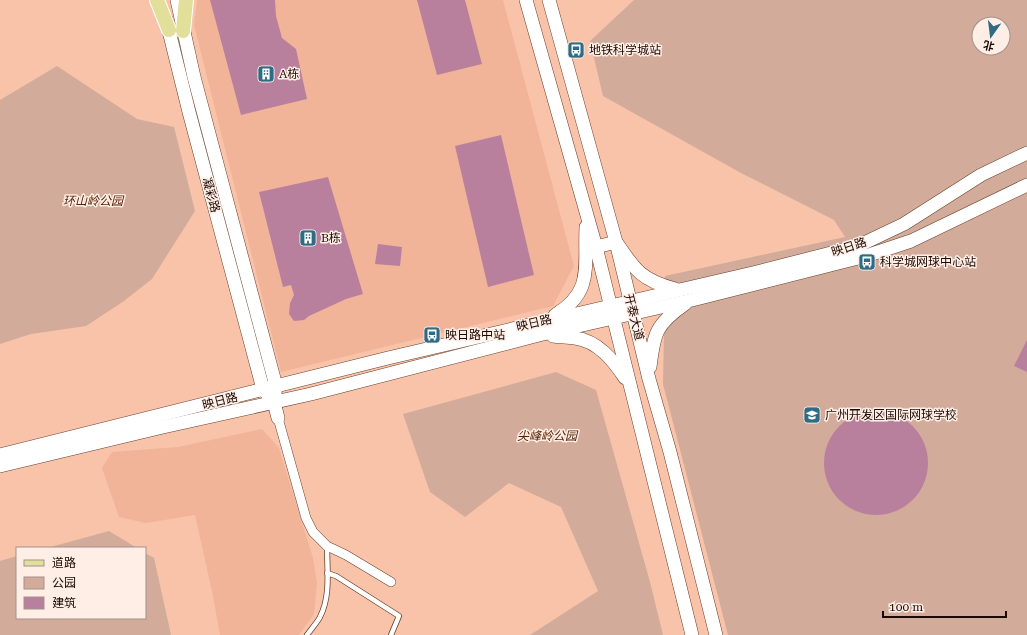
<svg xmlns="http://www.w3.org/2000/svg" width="1027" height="635" font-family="'Roboto Serif','Noto Sans SC',serif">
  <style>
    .built { fill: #f1b498 }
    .green { fill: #d2ab9a; fill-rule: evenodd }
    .building { fill: #b9809e }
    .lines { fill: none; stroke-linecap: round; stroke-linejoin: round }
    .lane-casing { stroke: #6b3e29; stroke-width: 6 }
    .street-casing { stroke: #6b3e29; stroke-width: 10 }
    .secondary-casing { stroke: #6b3e29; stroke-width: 14 }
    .primary-casing { stroke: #fff; stroke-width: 16 }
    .lane { stroke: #fff; stroke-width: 4.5 }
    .street { stroke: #fff; stroke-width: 9 }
    .secondary { stroke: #fff; stroke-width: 13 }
    .primary { stroke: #e2df9b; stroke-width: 14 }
    .labels { text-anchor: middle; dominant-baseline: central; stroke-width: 3; stroke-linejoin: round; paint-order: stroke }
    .poi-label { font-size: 12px; fill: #1a0802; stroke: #ffeee6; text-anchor: start }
    .street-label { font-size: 12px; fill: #1a0802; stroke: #ffeee6 }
    .park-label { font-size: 12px; font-style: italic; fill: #582203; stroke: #ffeee6 }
  </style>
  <rect width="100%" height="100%" fill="#f9c3aa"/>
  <g class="built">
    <polygon points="197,0 503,0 574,266 553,306 281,372 194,25"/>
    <polygon points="262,429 279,448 313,558 317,583 314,614 299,635 220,635 212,591 195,515 146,523 119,517 102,468 112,452 178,447"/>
  </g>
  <g class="green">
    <path d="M 634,0 L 1027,0 L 1027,635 L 728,635 L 663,384 L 665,276 L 845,237 L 834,220 L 741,173 L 603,96 L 590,41 ZM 979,24 L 1003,24 L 1003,48 L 979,48 Z"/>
    <polygon points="57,66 137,119 174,127 195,211 152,279 124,301 86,326 31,334 0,344 0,100"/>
    <polygon points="556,372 596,390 650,582 663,635 530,635 598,591 561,507 509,483 465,517 430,492 403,414"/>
    <polygon points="109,531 137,548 47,548"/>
    <polygon points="145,553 154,558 171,635 0,635 0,561 17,556 17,618 145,618"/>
  </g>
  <g class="building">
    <polygon points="210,0 275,0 276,16 282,38 296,49 307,99 241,115"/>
    <polygon points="417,0 465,0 482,64 437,75"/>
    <polygon points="501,135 534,275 488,287 455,146"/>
    <polygon points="328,177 363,294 346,299 309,316 304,320 294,321 289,314 290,303 294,295 291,285 283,287 259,192"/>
    <polygon points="378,244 402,247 400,266 375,264"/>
    <polygon points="1027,340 1027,372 1014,366"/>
    <circle cx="876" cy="463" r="52"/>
  </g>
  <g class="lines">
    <g class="lane-casing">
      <g id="lane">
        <polyline points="327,573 336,576 399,616 391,635"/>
        <path d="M 307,635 C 311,629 317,623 320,617 C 331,596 327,569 327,546"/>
      </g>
    </g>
    <g class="street-casing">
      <polyline id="street" points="278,418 306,518 313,532 327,546 346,555 391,582"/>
    </g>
    <g class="secondary-casing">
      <g id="secondary">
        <polyline points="177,0 194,77 276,386 275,393"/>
        <polyline points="526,0 596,247 692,635"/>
        <polyline points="549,0 616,242 649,379 670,452 716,635"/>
        <polyline points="166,19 189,112 263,389 274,402 278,418"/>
        <path d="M 596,247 L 616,242 C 635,270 641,280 675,289"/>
        <path d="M 555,315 C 594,292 584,266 586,227"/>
        <path d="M 553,336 C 560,337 568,337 575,338 C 598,341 613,360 625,378"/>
        <path d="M 650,367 C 654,333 656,324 685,304"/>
        <polyline points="0,455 388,358 757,272 843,250 862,244 904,224 981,175 1027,153"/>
        <polyline points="0,466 163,427 311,394 539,335 692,300 866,256 911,241 1027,185"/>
      </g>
    </g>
    <g class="primary-casing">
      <g id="primary">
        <polyline points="157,0 169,30"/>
        <polyline points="183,31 186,0"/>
      </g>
    </g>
    <use href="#lane" class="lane"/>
    <use href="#street" class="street"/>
    <use href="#secondary" class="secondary"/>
    <use href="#primary" class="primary"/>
  </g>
  <defs>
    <g id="bus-square" transform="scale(0.9)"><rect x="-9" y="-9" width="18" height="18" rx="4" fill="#2f6c83" stroke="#ffeee6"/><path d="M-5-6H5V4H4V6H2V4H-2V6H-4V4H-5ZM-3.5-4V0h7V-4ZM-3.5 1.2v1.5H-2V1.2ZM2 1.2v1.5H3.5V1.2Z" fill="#fff"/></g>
    <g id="building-square" transform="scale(0.9)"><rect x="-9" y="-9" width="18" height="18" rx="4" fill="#2f6c83" stroke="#ffeee6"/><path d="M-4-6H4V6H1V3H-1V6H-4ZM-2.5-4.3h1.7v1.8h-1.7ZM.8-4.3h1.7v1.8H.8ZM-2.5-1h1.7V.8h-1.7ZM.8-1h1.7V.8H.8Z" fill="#fff"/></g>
    <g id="school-square" transform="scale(0.9)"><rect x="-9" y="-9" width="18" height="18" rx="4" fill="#2f6c83" stroke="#ffeee6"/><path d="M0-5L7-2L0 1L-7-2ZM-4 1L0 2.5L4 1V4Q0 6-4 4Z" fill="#fff"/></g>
  </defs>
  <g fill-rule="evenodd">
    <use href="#bus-square" x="576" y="50"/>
    <use href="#building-square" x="266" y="74"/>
    <use href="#building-square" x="308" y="238"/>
    <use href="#bus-square" x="867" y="262"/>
    <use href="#bus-square" x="432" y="335"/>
    <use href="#school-square" x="812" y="415"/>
  </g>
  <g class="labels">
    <g class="poi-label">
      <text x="589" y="50">地铁科学城站</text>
      <text x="279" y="74">A栋</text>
      <text x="321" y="238">B栋</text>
      <text x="880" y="262">科学城网球中心站</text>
      <text x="445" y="335">映日路中站</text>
      <text x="825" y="415">广州开发区国际网球学校</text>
    </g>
    <g class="street-label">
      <text transform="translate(211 195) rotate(75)">凝彩路</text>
      <text transform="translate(849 247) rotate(-18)">映日路</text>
      <text transform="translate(634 317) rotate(76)">开泰大道</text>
      <text transform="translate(534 323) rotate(-13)">映日路</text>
      <text transform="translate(220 401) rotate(-14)">映日路</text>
    </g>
    <g class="park-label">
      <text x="93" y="201">环山岭公园</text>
      <text x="547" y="436">尖峰岭公园</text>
    </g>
  </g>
  <rect x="16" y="547" width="130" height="72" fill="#ffeee6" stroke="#a3928b"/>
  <rect x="24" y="560" width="20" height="6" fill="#e2df9b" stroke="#a3928b"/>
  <text x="52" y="567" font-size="12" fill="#1a0802">道路</text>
  <rect x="24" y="577" width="20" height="12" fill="#d2ab9a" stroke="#a3928b"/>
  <text x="52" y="587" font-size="12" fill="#1a0802">公园</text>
  <rect x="24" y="597" width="20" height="12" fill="#b9809e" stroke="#a3928b"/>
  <text x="52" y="607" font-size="12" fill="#1a0802">建筑</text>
  <g transform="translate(991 36) rotate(194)"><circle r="19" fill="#ffeee6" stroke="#a3928b"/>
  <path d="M0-3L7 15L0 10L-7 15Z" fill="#2f6c83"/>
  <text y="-6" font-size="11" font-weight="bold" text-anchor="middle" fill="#1a0802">北</text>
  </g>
  <path d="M883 611v6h123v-6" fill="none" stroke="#1a0802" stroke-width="2"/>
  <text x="889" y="611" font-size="12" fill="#1a0802" stroke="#ffeee6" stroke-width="3" paint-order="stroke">100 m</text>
</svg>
